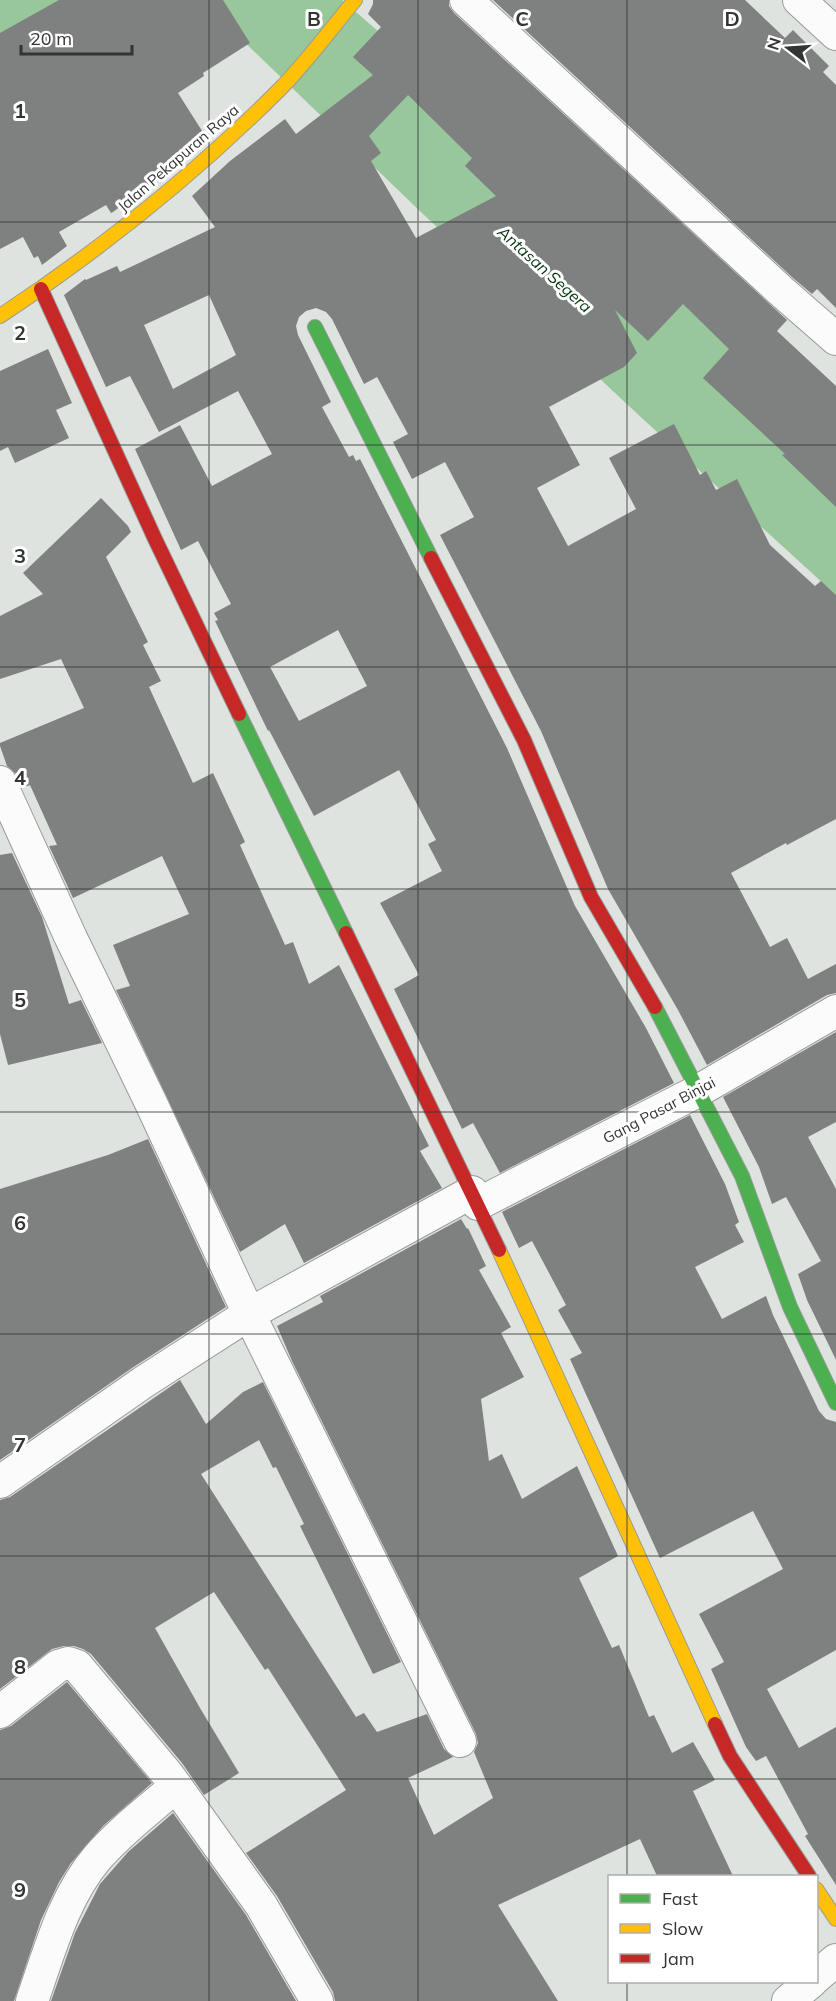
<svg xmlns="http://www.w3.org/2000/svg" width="836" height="2001" font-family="Mulish,sans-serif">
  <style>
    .water { fill: #97c79b }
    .building { fill: #7e817f; fill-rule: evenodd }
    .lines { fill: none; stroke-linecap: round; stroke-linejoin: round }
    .street-casing { stroke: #989b98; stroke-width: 34 }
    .fast-casing { stroke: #989b98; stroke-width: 16 }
    .slow-casing { stroke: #989b98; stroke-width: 16 }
    .jam-casing { stroke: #989b98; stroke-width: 16 }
    .street { stroke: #fafbfa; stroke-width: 32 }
    .fast { stroke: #4caf50; stroke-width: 14 }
    .slow { stroke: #ffc107; stroke-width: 14 }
    .jam { stroke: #c62828; stroke-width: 14 }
    .grid { fill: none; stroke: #333533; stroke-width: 1.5; stroke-opacity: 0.55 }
    .labels { text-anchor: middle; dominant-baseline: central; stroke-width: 6; stroke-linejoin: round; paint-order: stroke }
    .street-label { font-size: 15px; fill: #333533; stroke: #fff }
    .water-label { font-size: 16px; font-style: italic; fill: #01340d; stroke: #fff }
    .grid-label { font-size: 20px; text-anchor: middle; font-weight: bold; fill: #333533; stroke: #fff; stroke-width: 6; stroke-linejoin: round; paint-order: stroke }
  </style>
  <rect width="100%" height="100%" fill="#dee3df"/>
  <polygon class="water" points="0,0 342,0 620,240 836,444 836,595 644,420 423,214 208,7 0,182"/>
  <g class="building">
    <polygon points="59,0 223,0 250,43 203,73 204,76 178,93 204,134 145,188 113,212 111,213 106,205 59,232 67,246 42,265 38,256 34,258 23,237 0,249 0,33"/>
    <path d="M 373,0 L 449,0 L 449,6 L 454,13 L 787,320 L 777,331 L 836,386 L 836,507 L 782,455 L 785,454 L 703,378 L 729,349 L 683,304 L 648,341 L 615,310 L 637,353 L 624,367 L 549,407 L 580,465 L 537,488 L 568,546 L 636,509 L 609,458 L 674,424 L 700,475 L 706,471 L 716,490 L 737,479 L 770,545 L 815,586 L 821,581 L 836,595 L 836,819 L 787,845 L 786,843 L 731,873 L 770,947 L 787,938 L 808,979 L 836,964 L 836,993 L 827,995 L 707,1065 L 678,1010 L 608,889 L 541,731 L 440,535 L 474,517 L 445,462 L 412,479 L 393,442 L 408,434 L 377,377 L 364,384 L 332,319 L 326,312 L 316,308 L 306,311 L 299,317 L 296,326 L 298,335 L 331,402 L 322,407 L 349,457 L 353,455 L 356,461 L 360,459 L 507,748 L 575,906 L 646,1028 L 674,1083 L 500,1173 L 473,1123 L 462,1129 L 394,989 L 419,975 L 380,903 L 442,871 L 428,844 L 436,840 L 399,770 L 314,816 L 269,730 L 268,731 L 215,621 L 218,620 L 214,613 L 231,604 L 198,541 L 181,550 L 135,449 L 180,425 L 212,486 L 272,454 L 238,391 L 159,432 L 130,376 L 106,387 L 64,295 L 85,279 L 86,280 L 117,266 L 120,272 L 215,227 L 192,196 L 230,161 L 285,119 L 296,134 L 373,75 L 353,57 L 381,27 L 368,14 L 373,4 ZM 408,95 L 472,158 L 465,166 L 496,196 L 416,238 L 371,161 L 381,153 L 369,136 ZM 209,295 L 236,355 L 173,389 L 144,325 ZM 338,630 L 367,686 L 299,721 L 270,667 Z"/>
    <polygon points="493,0 745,0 785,38 793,30 829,66 823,72 836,85 836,308 817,289 812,294 793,278"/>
    <polygon points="48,349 72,403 56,410 69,438 15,463 8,447 0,451 0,371"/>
    <polygon points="101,498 128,526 131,532 106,557 148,642 143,645 161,681 149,687 193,783 213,773 245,842 240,845 285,945 293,942 309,984 339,965 429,1146 420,1151 442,1188 304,1263 285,1224 240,1252 116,990 130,986 113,945 189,914 162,856 73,898 49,846 57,845 30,785 23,788 16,774 7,766 0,746 0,743 84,708 61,659 0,679 0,616 43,594 23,573"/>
    <polygon points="12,853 42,917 69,1004 81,1000 102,1043 8,1065 0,1034 0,855"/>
    <polygon points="836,1032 836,1122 808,1137 836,1189 836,1360 807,1300 798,1274 821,1261 786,1197 772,1204 759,1167 723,1097"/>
    <polygon points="690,1115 725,1184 739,1222 735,1225 744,1242 695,1267 722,1319 766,1296 773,1315 819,1411 826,1419 836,1422 836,1650 767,1689 799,1748 836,1727 836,1885 805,1836 808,1834 766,1756 756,1761 746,1747 711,1669 724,1662 699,1614 783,1569 753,1511 660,1558 570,1359 582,1353 558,1310 566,1305 532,1241 519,1248 502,1212"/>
    <polygon points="148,1139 226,1307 132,1368 0,1460 0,1189 108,1155"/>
    <polygon points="461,1219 467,1229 468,1228 486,1266 479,1270 511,1327 501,1333 524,1377 481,1399 489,1461 502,1454 522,1499 577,1466 618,1556 579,1578 612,1648 619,1645 649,1717 654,1715 672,1753 693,1742 715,1780 693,1791 733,1876 657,1876 640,1839 498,1905 558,2001 335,2001 333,1992 277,1896 246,1853 346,1790 268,1668 265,1670 214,1592 155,1628 200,1708 239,1773 204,1795 182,1763 91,1654 83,1649 74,1646 64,1646 52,1649 0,1689 0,1500 10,1497 180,1380 206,1424 243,1392 263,1382 401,1662 373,1674 300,1526 304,1524 276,1467 273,1468 259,1440 201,1474 356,1717 364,1713 377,1732 427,1714 444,1749 453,1757 408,1778 434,1835 493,1798 474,1752 478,1743 476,1734 292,1361 277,1326 323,1302 320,1296"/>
    <polygon points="67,1682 152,1783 103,1826 71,1863 59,1882 41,1920 14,2001 0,2001 0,1730 11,1726"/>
    <polygon points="173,1813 246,1915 296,2001 51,2001 75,1933 100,1884 128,1852"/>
  </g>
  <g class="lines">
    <g class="street-casing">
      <g id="street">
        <polyline points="466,0 781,291 836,339"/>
        <polyline points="799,0 836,34"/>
        <polyline points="0,782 71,938 151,1103 249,1314 460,1741"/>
        <polyline points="478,1204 698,1091 836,1011"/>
        <polyline points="0,1482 142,1383 249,1314 472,1192"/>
        <polyline points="0,1712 58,1666 68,1663 77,1666 168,1775 261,1905 317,2001"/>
        <polyline points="816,1977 836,1960"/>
        <path d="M 32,2001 C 49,1953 63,1898 97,1858 C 120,1831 150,1809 176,1786"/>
        <polyline points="788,2001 811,1982"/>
      </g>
    </g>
    <g class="fast-casing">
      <g id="fast">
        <polyline points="315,327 431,558"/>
        <polyline points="239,714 346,933"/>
        <polyline points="655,1007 742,1176 790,1307 836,1403"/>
      </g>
    </g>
    <g class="slow-casing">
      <g id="slow">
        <path d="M 0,316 C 100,250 194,175 279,90 C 306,63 330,30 355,0"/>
        <polyline points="499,1250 715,1724"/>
        <polyline points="816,1889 836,1919"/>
      </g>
    </g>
    <g class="jam-casing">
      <g id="jam">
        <polyline points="41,289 155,539 239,714"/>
        <polyline points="431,558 524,740 591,897 655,1007"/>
        <polyline points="346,933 499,1250"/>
        <polyline points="715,1724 730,1756 809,1876"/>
      </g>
    </g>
    <use href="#street" class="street"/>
    <use href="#fast" class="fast"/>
    <use href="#slow" class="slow"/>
    <use href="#jam" class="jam"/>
  </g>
  <path class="grid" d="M 209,0 L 209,2001M 418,0 L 418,2001M 627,0 L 627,1876M 0,222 L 836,222M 0,445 L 836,445M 0,667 L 836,667M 0,889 L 836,889M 0,1112 L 836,1112M 0,1334 L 836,1334M 0,1556 L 836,1556M 0,1779 L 836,1779M 627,1982 L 627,2001"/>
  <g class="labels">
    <g class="street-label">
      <text transform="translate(178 158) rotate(-41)">Jalan Pekapuran Raya</text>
      <text transform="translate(659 1110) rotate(-28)">Gang Pasar Binjai</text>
    </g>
    <g class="water-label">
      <text transform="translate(545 269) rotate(42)">Antasan Segera</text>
    </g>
  </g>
  <g class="grid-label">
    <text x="314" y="26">B</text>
    <text x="522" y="26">C</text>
    <text x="732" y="26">D</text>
    <text x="20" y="118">1</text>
    <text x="20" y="340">2</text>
    <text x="20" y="563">3</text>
    <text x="20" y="785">4</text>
    <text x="20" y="1007">5</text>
    <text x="20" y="1230">6</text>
    <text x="20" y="1452">7</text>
    <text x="20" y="1674">8</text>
    <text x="20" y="1897">9</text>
  </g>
  <rect x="608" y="1875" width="210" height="108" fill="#ffffff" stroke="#adaead" stroke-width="1.5"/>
  <rect x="620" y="1894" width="30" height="9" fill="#4caf50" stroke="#adaead" stroke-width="1.5"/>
  <text x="662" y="1905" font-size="18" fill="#333533">Fast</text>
  <rect x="620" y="1924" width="30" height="9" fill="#ffc107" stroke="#adaead" stroke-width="1.5"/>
  <text x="662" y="1935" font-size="18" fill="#333533">Slow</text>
  <rect x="620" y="1954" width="30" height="9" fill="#c62828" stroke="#adaead" stroke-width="1.5"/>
  <text x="662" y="1965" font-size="18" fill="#333533">Jam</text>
  <g transform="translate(788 48) rotate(287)" stroke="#ffffff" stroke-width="4.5" paint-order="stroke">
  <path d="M0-4.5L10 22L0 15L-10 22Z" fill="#333533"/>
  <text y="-9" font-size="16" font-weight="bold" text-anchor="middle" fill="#333533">N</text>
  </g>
  <path d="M21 45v9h111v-9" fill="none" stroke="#333533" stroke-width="3"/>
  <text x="30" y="45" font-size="18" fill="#333533" stroke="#ffffff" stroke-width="4.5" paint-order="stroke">20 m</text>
</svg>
